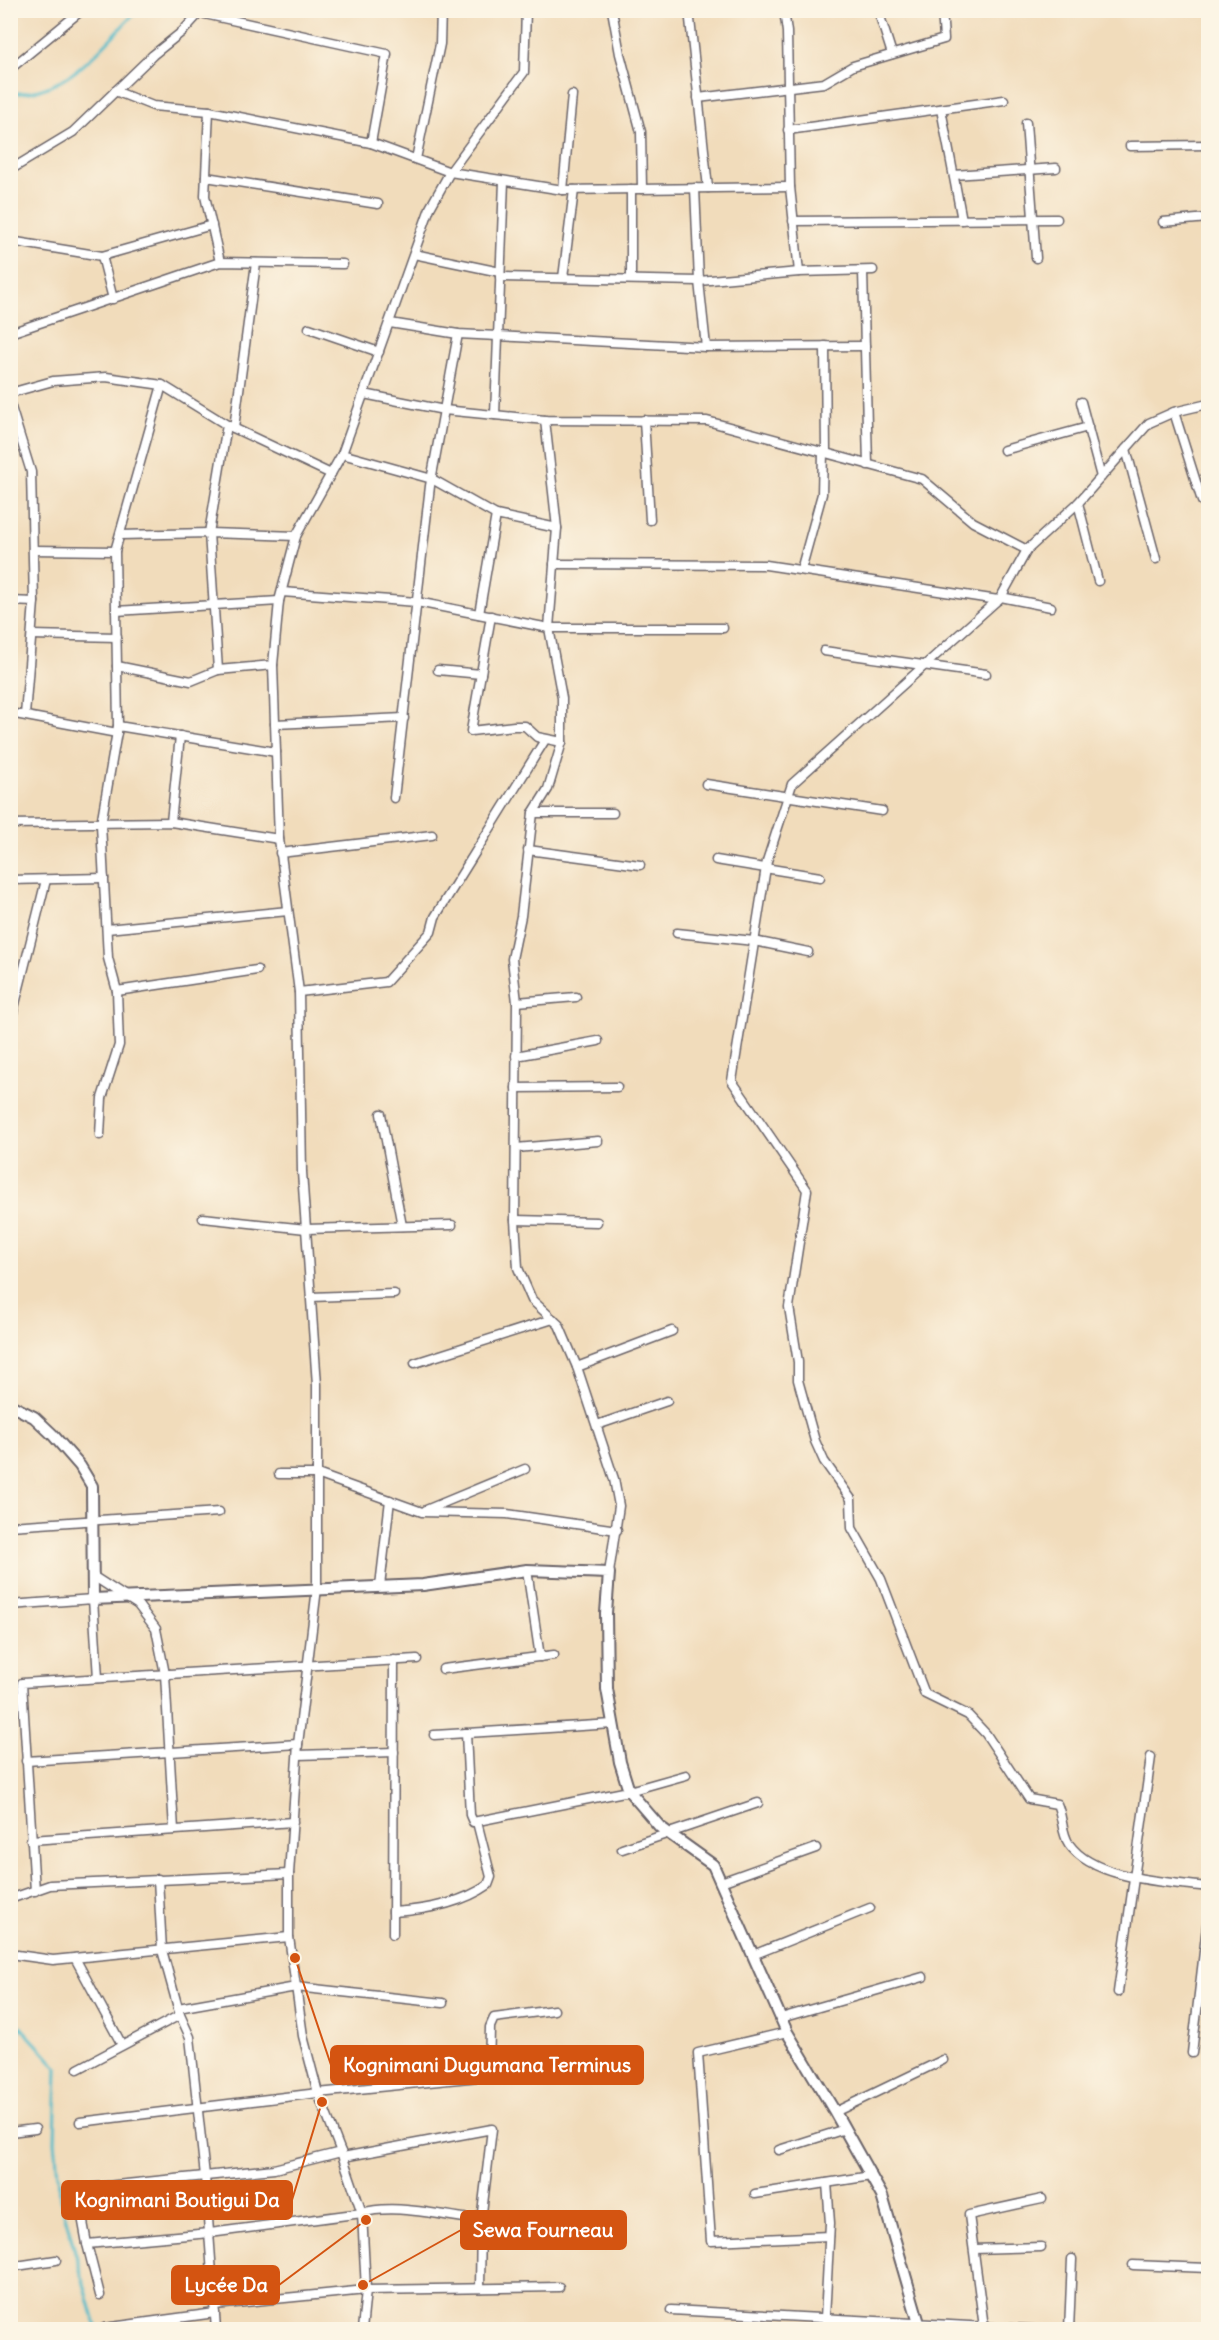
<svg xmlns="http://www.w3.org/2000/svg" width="1219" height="2340" font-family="Delius,sans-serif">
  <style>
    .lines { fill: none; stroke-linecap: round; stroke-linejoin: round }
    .stream { stroke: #4fbbca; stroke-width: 3 }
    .minor-casing { stroke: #6a6368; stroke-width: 11 }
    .tertiary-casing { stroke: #6a6368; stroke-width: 14 }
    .minor { stroke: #fff; stroke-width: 8 }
    .tertiary { stroke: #fff; stroke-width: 10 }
    .leader { fill: none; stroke: #d45411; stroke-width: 2 }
    .callout-dot { fill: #d45411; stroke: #fcf5e5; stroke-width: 2 }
    .callout { fill: #d45411; stroke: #d45411; stroke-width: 2 }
    .callout-label { font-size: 20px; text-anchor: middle; font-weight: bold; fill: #fff }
  </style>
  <rect width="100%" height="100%" fill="#fcf5e5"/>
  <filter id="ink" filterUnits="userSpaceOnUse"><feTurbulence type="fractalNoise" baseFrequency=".0167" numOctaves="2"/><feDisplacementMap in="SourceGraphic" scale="12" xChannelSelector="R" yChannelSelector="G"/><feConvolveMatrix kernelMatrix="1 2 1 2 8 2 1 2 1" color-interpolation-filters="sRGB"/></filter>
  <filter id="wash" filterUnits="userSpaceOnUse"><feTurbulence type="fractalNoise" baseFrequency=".008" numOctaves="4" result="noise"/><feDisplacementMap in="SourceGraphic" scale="24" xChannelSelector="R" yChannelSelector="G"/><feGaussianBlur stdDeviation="1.35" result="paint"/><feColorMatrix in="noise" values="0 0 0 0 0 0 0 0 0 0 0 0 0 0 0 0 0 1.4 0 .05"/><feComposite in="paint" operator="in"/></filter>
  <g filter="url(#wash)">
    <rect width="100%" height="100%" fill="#f1dcbb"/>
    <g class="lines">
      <g class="stream">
        <path d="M 10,93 C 66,96 99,49 134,14 L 140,10"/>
        <polyline points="10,2023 18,2024 57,2067 55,2142 60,2198 97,2330"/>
      </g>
    </g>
  </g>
  <g filter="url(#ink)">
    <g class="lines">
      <g class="minor-casing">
        <g id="minor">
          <polyline points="198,10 200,13 387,54 371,143"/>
          <polyline points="612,10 620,54 641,132 642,189"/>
          <polyline points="689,10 708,188"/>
          <polyline points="784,10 787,32 790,187 799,272"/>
          <polyline points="878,10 892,54"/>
          <polyline points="10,69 82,10"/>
          <polyline points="115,91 153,106 209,111 371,143 450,172 563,190 790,187"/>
          <polyline points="698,98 824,83 853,66 944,39 942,10"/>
          <polyline points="941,109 962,220"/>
          <polyline points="209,111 205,196 220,262"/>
          <polyline points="1026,123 1036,258"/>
          <polyline points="788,130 1004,100"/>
          <polyline points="1130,146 1208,145"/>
          <polyline points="416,159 440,44 441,10"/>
          <polyline points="10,170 73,132 153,55 183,31 202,10"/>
          <polyline points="954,175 1056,168"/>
          <polyline points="206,177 378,204"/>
          <polyline points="695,188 699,281 706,347"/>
          <polyline points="563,190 572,95"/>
          <polyline points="793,221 1057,219"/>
          <polyline points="1163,222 1208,218"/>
          <polyline points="10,241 102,256 212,225"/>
          <polyline points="414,254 500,272"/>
          <polyline points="102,256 113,299"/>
          <polyline points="863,271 868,465"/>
          <polyline points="500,277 699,281 799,272 873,270"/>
          <polyline points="563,278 574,190"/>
          <polyline points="631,279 631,189"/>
          <polyline points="390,323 458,334 706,347 865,346"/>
          <polyline points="309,328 379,352"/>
          <polyline points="10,333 220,262 343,264"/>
          <polyline points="825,346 826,453"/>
          <polyline points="10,393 53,381 106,377 162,385 227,425 331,474"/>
          <polyline points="364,394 444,410 545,420 707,421 922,479 973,522 1027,550"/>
          <polyline points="1081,402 1101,477"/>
          <polyline points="10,404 31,472 34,602 25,715"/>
          <path d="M 1208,404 L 1174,412 L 1149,423 L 1078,503 L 1027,550 L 1001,597 L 792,784 L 767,861 L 732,1081 L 807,1190 L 789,1307 L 798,1362 L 798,1380 L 815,1441 L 824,1461 L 851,1499 L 852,1528 L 881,1579 L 925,1694 L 968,1715 L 986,1734 L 1029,1799 L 1057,1804 C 1063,1817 1061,1832 1069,1844 C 1094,1880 1169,1882 1208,1887"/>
          <polyline points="1174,412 1202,501"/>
          <polyline points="495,415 504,181"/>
          <polyline points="545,420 557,528 549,628 562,698 562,742 548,789 533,813 521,916 512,959 517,1002 515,1220 518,1268 532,1300 559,1325 577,1367 614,1479 619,1506 609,1573"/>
          <polyline points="644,420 650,520"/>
          <polyline points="234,428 256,263"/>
          <polyline points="1126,449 1156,559"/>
          <polyline points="1004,450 1088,427"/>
          <polyline points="342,454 432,479 496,515 557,528"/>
          <polyline points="1078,503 1098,581"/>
          <polyline points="120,535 209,533 296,536"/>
          <polyline points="33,550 115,551"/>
          <polyline points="554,564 766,565 998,600"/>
          <polyline points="801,570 822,494 823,452"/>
          <polyline points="282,592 417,602 549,628 723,628"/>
          <polyline points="1001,597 1051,607"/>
          <polyline points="10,601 34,602"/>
          <polyline points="116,611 279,601"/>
          <polyline points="479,614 496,515"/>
          <polyline points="491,616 471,731 514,726 525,726 537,737 562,742"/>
          <polyline points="32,635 117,637"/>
          <polyline points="824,651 986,674"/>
          <polyline points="117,666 191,681 218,670 273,665"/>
          <polyline points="218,670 209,533 227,425"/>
          <polyline points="438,670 481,674"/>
          <polyline points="10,713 117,733"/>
          <polyline points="275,724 404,718"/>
          <polyline points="118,726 276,752"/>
          <polyline points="706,784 882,811"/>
          <polyline points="394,798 430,486 458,334"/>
          <polyline points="533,813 613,813"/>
          <polyline points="171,822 180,736"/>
          <polyline points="10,824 171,822 279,839"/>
          <polyline points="528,850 640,865"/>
          <polyline points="280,853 432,835"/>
          <polyline points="716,860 820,877"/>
          <polyline points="10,880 104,878"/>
          <polyline points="107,929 288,911"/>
          <polyline points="677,933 754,941 808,952"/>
          <polyline points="117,991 257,970"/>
          <polyline points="299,992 386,982 431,932 435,917 545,740"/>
          <polyline points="517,1002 576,997"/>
          <polyline points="10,1024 46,880"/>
          <polyline points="516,1056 598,1041"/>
          <polyline points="516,1088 617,1087"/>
          <polyline points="381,1114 402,1226"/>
          <polyline points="100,1135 102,1098 119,1045 117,991 108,958 101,824 118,726 115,551 162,385"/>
          <polyline points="516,1148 598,1141"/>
          <polyline points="203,1218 306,1229 452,1225"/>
          <polyline points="515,1220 597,1222"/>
          <polyline points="311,1297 394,1294"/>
          <polyline points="415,1363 553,1319"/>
          <polyline points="577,1367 672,1331"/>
          <polyline points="597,1425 667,1401"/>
          <polyline points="279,1474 317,1474 422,1512 507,1514 617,1530"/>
          <polyline points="426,1510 525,1469"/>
          <polyline points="10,1526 219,1512"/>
          <polyline points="527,1570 540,1657"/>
          <polyline points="93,1576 138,1605 156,1629 165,1674 174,1830"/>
          <polyline points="380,1586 390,1500"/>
          <polyline points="10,1605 93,1599 98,1678"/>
          <polyline points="443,1669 554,1655"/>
          <polyline points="466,1733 470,1815 473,1822 629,1791 686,1775"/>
          <polyline points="434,1735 613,1724"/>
          <polyline points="298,1755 394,1752"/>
          <polyline points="26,1761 298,1744"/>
          <polyline points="31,1840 293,1822"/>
          <polyline points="622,1849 758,1803"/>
          <polyline points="158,1879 162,1950 180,2015 190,2037 205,2176 216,2330"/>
          <polyline points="721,1882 816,1848"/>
          <polyline points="35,1891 22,1683 417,1659"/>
          <polyline points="10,1899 50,1885 289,1874"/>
          <path d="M 393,1912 C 425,1910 461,1904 488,1885 L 491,1877 L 477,1822"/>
          <polyline points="393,1934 394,1660"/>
          <polyline points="10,1954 53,1960 289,1937"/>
          <polyline points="753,1955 870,1908"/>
          <polyline points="75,1958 122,2045"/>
          <polyline points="1118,1992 1151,1757"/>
          <polyline points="178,2008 296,1987 443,2003"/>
          <polyline points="781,2018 923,1977"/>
          <polyline points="787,2032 698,2053 711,2241 829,2236"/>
          <polyline points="1192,2053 1208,1918"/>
          <polyline points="78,2069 180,2015"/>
          <polyline points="835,2112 943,2060"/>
          <polyline points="80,2122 318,2093 489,2076 490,2027 494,2018 554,2010"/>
          <polyline points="10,2132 35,2129"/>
          <polyline points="779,2150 845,2129"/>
          <polyline points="343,2157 492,2129 481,2221 480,2288"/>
          <polyline points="755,2194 871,2176"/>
          <path d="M 87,2244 L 210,2233 L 362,2213 C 393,2203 448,2216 481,2221"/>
          <polyline points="974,2249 1041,2247"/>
          <polyline points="1133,2265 1208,2268"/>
          <polyline points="10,2267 56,2260"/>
          <polyline points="100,2295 87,2244 77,2189 274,2169 341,2152"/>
          <polyline points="215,2305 366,2290 559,2287"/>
          <polyline points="671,2310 1044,2330"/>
          <polyline points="825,2318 830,2223 827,2183"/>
          <polyline points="984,2327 969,2215 1042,2199"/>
          <polyline points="104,2328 215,2313"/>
          <polyline points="362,2330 366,2290 362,2213 341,2152 318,2093 303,2036 289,1937 289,1874 298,1744 317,1588 317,1385 302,1172 299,992 279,839 273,665 279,601 296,536 342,454 430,208 450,172 524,72 526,10"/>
          <polyline points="1069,2330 1072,2259"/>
        </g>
      </g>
      <g class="tertiary-casing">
        <polyline id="tertiary" points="10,1405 34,1417 53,1435 80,1466 92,1486 93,1599 423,1585 527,1570 609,1573 606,1613 607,1689 620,1762 629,1791 660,1827 713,1865 787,2032 835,2112 882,2196 921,2330"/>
      </g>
      <use href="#minor" class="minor"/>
      <use href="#tertiary" class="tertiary"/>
    </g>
  </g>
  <path class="leader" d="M295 1958L331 2065M322 2102L292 2200M363 2285L461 2230M366 2220L279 2285"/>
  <g class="callout-dot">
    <circle cx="295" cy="1958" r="6"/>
    <circle cx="322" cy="2102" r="6"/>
    <circle cx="363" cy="2285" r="6"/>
    <circle cx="366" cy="2220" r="6"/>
  </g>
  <g class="callout">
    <rect x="331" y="2046" width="312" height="38" rx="6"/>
    <rect x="62" y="2181" width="230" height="38" rx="6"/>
    <rect x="461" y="2211" width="165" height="38" rx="6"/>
    <rect x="172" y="2266" width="107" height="38" rx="6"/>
  </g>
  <g class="callout-label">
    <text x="487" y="2072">Kognimani Dugumana Terminus</text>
    <text x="177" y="2207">Kognimani Boutigui Da</text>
    <text x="543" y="2237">Sewa Fourneau</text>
    <text x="226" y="2292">Lycée Da</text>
  </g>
  <rect width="1219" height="2340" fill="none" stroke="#fcf5e5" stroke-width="36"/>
</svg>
